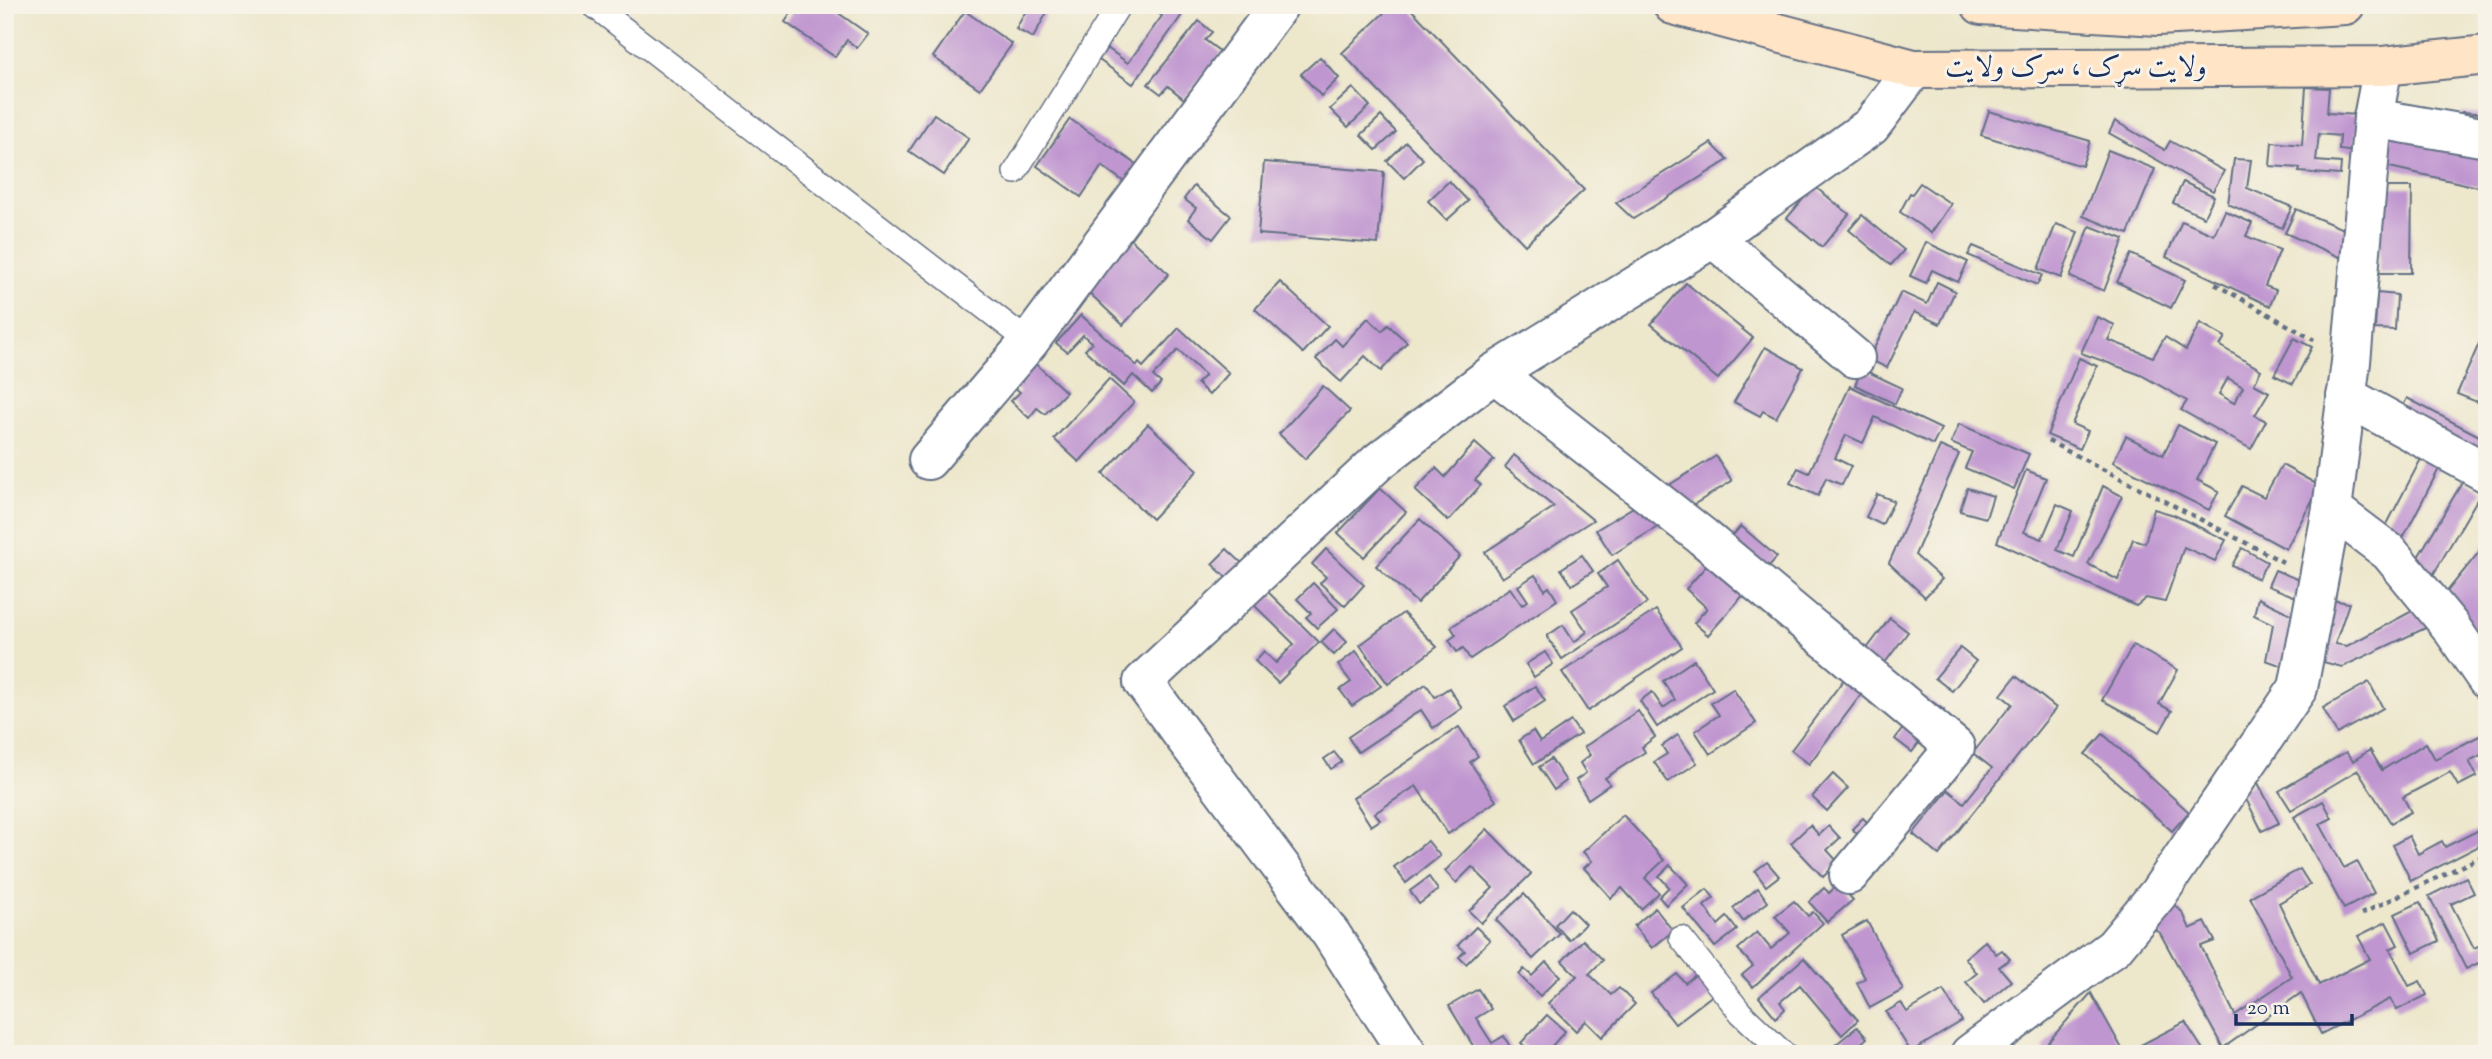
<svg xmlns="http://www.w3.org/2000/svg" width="2492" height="1059" font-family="'Sorts Mill Goudy',Amiri,serif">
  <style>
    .building { fill: #c096d0; fill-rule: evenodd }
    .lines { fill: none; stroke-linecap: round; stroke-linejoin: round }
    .lane-casing { stroke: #646f84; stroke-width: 26 }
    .street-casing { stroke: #646f84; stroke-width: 42 }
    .secondary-casing { stroke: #646f84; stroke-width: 42 }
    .path { stroke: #646f84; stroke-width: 4.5; stroke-dasharray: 5 5; stroke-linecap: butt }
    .lane { stroke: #fff; stroke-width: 23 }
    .street { stroke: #fff; stroke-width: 38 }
    .secondary { stroke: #ffe4c6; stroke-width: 38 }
    .labels { text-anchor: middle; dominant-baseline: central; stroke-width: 6; stroke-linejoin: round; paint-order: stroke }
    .street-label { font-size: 28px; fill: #1b2f5e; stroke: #f7f3e8 }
  </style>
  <rect width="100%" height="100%" fill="#f7f3e8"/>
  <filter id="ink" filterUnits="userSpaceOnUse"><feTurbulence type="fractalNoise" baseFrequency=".0143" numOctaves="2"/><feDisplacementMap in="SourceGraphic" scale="14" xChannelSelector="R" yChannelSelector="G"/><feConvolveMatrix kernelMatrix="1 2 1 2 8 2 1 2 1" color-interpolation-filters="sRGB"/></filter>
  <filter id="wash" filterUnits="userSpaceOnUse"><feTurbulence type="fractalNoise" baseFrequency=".00686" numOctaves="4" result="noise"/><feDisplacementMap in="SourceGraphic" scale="28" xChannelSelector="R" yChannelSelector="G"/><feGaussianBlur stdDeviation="1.57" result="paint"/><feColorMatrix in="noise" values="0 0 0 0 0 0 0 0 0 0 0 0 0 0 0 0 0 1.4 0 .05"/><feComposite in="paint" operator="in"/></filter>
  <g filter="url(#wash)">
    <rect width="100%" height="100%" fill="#ede7cc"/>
    <g id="blocks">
      <g class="building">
        <polygon points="797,5 827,5 868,34 857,48 847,40 835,57 785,22"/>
        <polygon points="1029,5 1051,5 1033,38 1016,29"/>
        <polygon points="1148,5 1189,5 1133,84 1099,60 1107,48 1128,63 1162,16"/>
        <polygon points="1392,5 1407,5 1584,190 1525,245 1342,53"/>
        <polygon points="965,11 1012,44 980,89 933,57"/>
        <polygon points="1199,21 1212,32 1205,40 1222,53 1184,99 1168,86 1161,94 1148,84"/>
        <polygon points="1320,57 1339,78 1321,96 1301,74"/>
        <polygon points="2306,87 2329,88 2327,113 2358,115 2355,152 2339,150 2340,136 2319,134 2316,161 2341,163 2340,175 2299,172 2300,168 2270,166 2272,142 2302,145"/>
        <polygon points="1353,88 1370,106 1348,127 1330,109"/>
        <polygon points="1989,111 2090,141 2082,166 1981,135"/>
        <polygon points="2462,112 2487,114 2487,128 2461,125"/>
        <polygon points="934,114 969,138 944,175 909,151"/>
        <polygon points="1381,116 1396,132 1376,150 1361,135"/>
        <polygon points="1070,119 1142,168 1130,186 1102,166 1081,197 1037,166"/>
        <polygon points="2115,121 2165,150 2170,141 2224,171 2213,191 2109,133"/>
        <polygon points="2392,133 2486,154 2478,187 2385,166"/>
        <polygon points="1406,142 1423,159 1404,178 1387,161"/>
        <polygon points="1711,143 1728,160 1633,219 1616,203"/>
        <polygon points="2108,150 2155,169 2128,234 2083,216"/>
        <polygon points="2234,159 2251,160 2247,188 2292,207 2282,228 2228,204"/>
        <polygon points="1264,162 1384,172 1378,244 1258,234"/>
        <polygon points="1449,181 1468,201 1447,220 1428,201"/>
        <polygon points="2183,182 2214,196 2204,217 2173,203"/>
        <polygon points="1920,183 1951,204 1931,233 1900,212 1910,193 1912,194"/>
        <polygon points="1194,186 1231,216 1213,239 1188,219 1196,208 1184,199"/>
        <polygon points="1814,186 1849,214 1822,247 1787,218"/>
        <polygon points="2380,187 2412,187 2411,273 2379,273"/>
        <polygon points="2296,209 2357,235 2346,260 2285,233"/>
        <polygon points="2225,211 2252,223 2246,236 2280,250 2265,286 2276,290 2270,306 2166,257 2182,221 2214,235"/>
        <polygon points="1862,215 1904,250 1891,265 1849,230"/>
        <polygon points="2056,224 2078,232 2061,278 2038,269"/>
        <polygon points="2090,226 2124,239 2104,291 2070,277"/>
        <polygon points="1127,236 1169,274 1123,325 1081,285"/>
        <polygon points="1926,242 1968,262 1958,282 1932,270 1926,283 1910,276"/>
        <polygon points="1973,246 2042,275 2037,285 1968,255"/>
        <polygon points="2131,254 2185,280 2171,308 2117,282"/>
        <polygon points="1280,282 1328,326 1303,353 1255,309"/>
        <polygon points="1937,282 1955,291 1940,324 1914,312 1887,368 1869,359 1901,292 1927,304"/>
        <polygon points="1686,283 1753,338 1718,379 1651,324"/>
        <polygon points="2377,293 2397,295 2395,330 2375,329"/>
        <polygon points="1081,315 1137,366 1139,363 1143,367 1179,328 1229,373 1209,395 1197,383 1205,375 1178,350 1153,376 1161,383 1152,393 1133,375 1124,386 1085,350 1092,343 1083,335 1067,352 1056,343"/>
        <path d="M 2097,317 L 2115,325 L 2108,340 L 2153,357 L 2165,337 L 2186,350 L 2200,323 L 2225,337 L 2220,346 L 2261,370 L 2254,384 L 2269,392 L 2255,415 L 2266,421 L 2251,449 L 2181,410 L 2187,401 L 2141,375 L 2081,353 ZM 2228,378 L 2243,387 L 2234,403 L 2219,394 Z"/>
        <polygon points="1368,318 1382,331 1388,325 1407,342 1381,371 1365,356 1341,382 1316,359 1335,339 1342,346"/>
        <polygon points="2294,338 2312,347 2293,384 2274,375"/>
        <polygon points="2481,339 2487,341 2487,380 2477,402 2457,394"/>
        <polygon points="1765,347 1803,368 1776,418 1763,411 1760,416 1734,402"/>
        <polygon points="2079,358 2097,366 2072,424 2088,431 2080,449 2047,435"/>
        <polygon points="1034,362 1066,392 1045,414 1037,408 1029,418 1011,401 1020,392 1013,386"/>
        <polygon points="1862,369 1902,388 1895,404 1855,385"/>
        <polygon points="1109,379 1134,402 1079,462 1054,439"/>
        <polygon points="1323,386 1350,411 1305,459 1279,434"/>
        <polygon points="1850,386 1941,429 1933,445 1875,417 1863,443 1846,435 1835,458 1851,466 1842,485 1826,478 1818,496 1790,483 1798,468 1809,473"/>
        <polygon points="2407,398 2483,438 2475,453 2399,414"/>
        <polygon points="1148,424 1198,470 1152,519 1103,474"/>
        <polygon points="1959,424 2029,454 2014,489 1965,468 1972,452 1951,443"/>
        <polygon points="2178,425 2215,444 2197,480 2219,491 2209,510 2113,462 2126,436 2163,455"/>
        <polygon points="1475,443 1494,460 1475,480 1481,485 1448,521 1415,490 1436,468 1445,477"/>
        <polygon points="1940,446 1959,454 1915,555 1942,579 1925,597 1889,563"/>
        <polygon points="1514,455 1593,520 1502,578 1485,552 1554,507 1505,467"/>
        <polygon points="2423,455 2441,465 2403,538 2385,528"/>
        <polygon points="1716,456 1732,481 1612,555 1596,530"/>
        <polygon points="2282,465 2320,486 2286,549 2225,516 2242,486 2264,497"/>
        <polygon points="2026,470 2046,478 2024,532 2042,539 2057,504 2073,511 2057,550 2074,557 2103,486 2122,496 2088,564 2118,580 2133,539 2145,543 2154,509 2174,515 2226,540 2215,561 2184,547 2165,602 2146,598 2136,606 1997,542"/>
        <polygon points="2463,481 2482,491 2433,575 2414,564"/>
        <polygon points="1380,488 1406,512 1364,557 1338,533"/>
        <polygon points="1967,488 1993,496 1986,518 1960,511"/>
        <polygon points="1877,494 1894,501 1882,525 1866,517"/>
        <polygon points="1420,519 1460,556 1417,603 1376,566"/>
        <polygon points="1741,526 1777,557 1708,635 1694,623 1707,608 1686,589"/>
        <polygon points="2487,542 2487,576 2479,586 2487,594 2487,646 2445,594"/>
        <polygon points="2242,548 2267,562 2258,579 2232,565"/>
        <polygon points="1227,549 1245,566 1230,581 1212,564"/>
        <polygon points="1326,549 1364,585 1345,606 1320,583 1326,577 1312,564"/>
        <polygon points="1582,555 1593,571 1572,585 1561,569"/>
        <polygon points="1618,560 1647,603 1562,659 1547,636 1563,625 1574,642 1587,632 1572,610 1607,587 1598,574"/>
        <polygon points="2275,570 2302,581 2296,597 2268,586"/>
        <polygon points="1535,575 1545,590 1549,587 1557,600 1470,659 1463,648 1457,652 1449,640 1456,635 1451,627 1510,588 1522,605 1528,601 1518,586"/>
        <polygon points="1313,583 1338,609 1317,628 1306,617 1311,613 1297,599"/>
        <polygon points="1263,587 1319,642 1278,683 1255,661 1264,651 1276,663 1294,644 1250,601"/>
        <polygon points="2258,598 2293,615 2285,667 2266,660 2273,624 2254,615"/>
        <polygon points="2332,600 2349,603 2335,644 2347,646 2414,610 2432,625 2342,667 2316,660"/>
        <polygon points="1656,610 1682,647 1588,711 1562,672"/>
        <polygon points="1403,613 1437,647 1388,684 1360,645"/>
        <polygon points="1890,618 1908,632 1809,764 1791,750"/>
        <polygon points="1334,629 1347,642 1334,655 1321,642"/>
        <polygon points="2133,645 2178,670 2159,704 2172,711 2160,732 2102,700"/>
        <polygon points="1960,648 1976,661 1952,691 1935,678"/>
        <polygon points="1356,651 1381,686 1352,706 1340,690 1351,682 1338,665"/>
        <polygon points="1545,652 1553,664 1534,677 1526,664"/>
        <polygon points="1694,660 1713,689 1657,727 1640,701 1652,692 1663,708 1675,700 1663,681"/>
        <polygon points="2016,676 2056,708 1939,855 1913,834 1948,790 1964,803 1992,768 1973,753 2012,704 2001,695"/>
        <polygon points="2369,682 2383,708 2337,734 2323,708"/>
        <polygon points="1426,684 1435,697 1449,688 1462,708 1433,728 1421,710 1358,752 1348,737"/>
        <polygon points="1535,686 1545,701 1514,721 1505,706"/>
        <polygon points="1733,689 1756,723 1710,754 1695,731 1719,715 1711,703"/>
        <polygon points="1926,697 1944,710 1912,752 1895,739"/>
        <polygon points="1638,711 1655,737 1642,747 1645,752 1605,778 1610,784 1588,799 1576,780 1586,773 1580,763 1590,755 1584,747"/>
        <polygon points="1571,721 1580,734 1534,764 1519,740 1533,731 1540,742"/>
        <polygon points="1459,727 1478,756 1470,762 1496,801 1448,834 1416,786 1375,813 1380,820 1371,826 1353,798"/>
        <polygon points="2487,732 2487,752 2469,761 2477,776 2458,786 2450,772 2403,797 2411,812 2391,823 2358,770 2291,810 2279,791 2346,752 2353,761 2370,750 2382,770 2426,743 2435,759"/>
        <polygon points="2103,734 2189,812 2172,831 2085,754"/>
        <polygon points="1678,735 1697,763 1668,782 1654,762 1667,754 1662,746"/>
        <polygon points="1334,752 1342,762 1331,769 1324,759"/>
        <polygon points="1551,759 1566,781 1554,790 1539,767"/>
        <polygon points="1833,774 1848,788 1827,811 1812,797"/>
        <polygon points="2257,781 2279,823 2262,831 2241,789"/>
        <polygon points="2323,801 2332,818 2320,824 2344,868 2357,861 2374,893 2344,909 2294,817"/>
        <polygon points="1623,815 1664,860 1645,878 1659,893 1641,909 1622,888 1611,898 1584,868 1592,861 1583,852"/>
        <polygon points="1863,818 1881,836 1870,847 1852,829"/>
        <polygon points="1810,825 1819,835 1829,826 1840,838 1827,850 1838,862 1823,877 1791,843"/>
        <polygon points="2487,826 2487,842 2411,881 2393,845 2409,836 2418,854 2442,841 2445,847"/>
        <polygon points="1487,829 1531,874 1481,923 1469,911 1493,888 1472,867 1456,883 1445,871"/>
        <polygon points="1428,841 1440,856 1406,883 1394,867"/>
        <polygon points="1767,862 1779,876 1766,886 1755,871"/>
        <polygon points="1670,865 1688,884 1666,905 1659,897 1669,887 1659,876"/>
        <polygon points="2300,869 2310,885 2279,903 2319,985 2370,959 2358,936 2386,922 2398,945 2390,949 2409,986 2420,981 2427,995 2397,1010 2390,999 2321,1034 2301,993 2223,1048 2160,933 2142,920 2163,893 2183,913 2190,929 2205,922 2215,941 2201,946 2235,1015 2292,977 2250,897"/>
        <polygon points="1429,877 1438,890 1419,904 1410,891"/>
        <polygon points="2466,877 2474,893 2451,904 2474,948 2487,942 2487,959 2466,969 2429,896"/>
        <polygon points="1839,884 1853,900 1827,922 1809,902 1824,888 1829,893"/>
        <polygon points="1758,888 1768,902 1743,921 1733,908"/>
        <polygon points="1707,889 1714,898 1704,906 1718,925 1727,917 1737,930 1715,947 1683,908"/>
        <polygon points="1524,894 1560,934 1533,959 1496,920"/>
        <polygon points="1794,901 1808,916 1813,912 1823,923 1753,987 1742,975 1753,966 1738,949 1757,932 1771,949 1790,933 1775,916"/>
        <polygon points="2420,902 2439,941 2414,953 2395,914"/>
        <polygon points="1655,908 1673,931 1652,948 1634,926"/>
        <polygon points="1570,909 1585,924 1569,940 1555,925"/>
        <polygon points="1867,921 1903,990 1870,1008 1857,983 1865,978 1842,935"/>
        <polygon points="1476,927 1490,940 1466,964 1459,957 1465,951 1458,945"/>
        <polygon points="1583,940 1603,960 1589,974 1611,995 1619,988 1635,1004 1602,1037 1586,1021 1576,1031 1548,1003 1577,976 1562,961"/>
        <polygon points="1985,941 1996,954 2002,950 2010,959 1999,967 2011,981 1984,1004 1966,982 1977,973 1965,958"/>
        <polygon points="1804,958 1858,1020 1842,1035 1800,985 1780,1002 1785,1009 1776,1018 1759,997"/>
        <polygon points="1546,962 1560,976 1540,996 1519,975 1524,969 1532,976"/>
        <polygon points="1698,973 1714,994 1675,1024 1651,993 1677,974 1685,983"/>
        <polygon points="1478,989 1491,1009 1476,1018 1492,1043 1504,1036 1514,1054 1478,1054 1449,1006"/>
        <polygon points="1943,990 1962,1021 1911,1052 1886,1012 1901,1003 1907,1012"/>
        <polygon points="2091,993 2125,1054 2047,1054 2043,1048"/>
        <polygon points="1547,1015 1565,1031 1545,1054 1533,1054 1521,1043"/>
        <polygon points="2185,1022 2206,1054 2138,1054 2135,1048"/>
        <polygon points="1857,1027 1867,1038 1849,1054 1843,1054 1835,1045"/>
      </g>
    </g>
  </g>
  <g filter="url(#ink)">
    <use href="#blocks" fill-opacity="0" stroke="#646f84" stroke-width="2"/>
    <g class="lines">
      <g class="lane-casing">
        <g id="lane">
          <polyline points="593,5 1029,342"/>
          <polyline points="1015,172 1119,5"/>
          <polyline points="1681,938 1741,1013 1784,1054"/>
        </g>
      </g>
      <g class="street-casing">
        <g id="street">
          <polyline points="2373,118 2487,138"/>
          <polyline points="1713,238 1855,358"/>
          <polyline points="1494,373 1703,537 1955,747 1849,875"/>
          <polyline points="2346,396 2487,473"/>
          <polyline points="928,460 1029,342 1279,5"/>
          <polyline points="2332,509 2389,552 2450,626 2487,680"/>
          <polyline points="1408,1054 1331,934 1143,682 1378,462 1494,373 1713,238 1871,126 1914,69"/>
          <polyline points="1970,1054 2114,947 2158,894 2298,688 2332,509 2351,362 2373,118 2383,66"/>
        </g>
      </g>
      <g class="secondary-casing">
        <g id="secondary">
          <polyline points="1673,5 1914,69 2383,66 2487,55"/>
          <polyline points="1981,5 2158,16 2345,5"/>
        </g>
      </g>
      <g class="path">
        <polyline points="2215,284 2314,340"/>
        <polyline points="2048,441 2283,562"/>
        <polyline points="2361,914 2487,854"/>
      </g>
      <use href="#lane" class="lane"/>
      <use href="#street" class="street"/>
      <use href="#secondary" class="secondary"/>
    </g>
  </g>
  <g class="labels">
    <g class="street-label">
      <text x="2076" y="68">ولایت سړک ، سرک ولایت</text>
    </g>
  </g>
  <rect width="2492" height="1059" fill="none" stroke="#f7f3e8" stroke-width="28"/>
  <path d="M2236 1014v10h116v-10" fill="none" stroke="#1b2f5e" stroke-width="3.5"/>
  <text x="2247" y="1014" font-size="21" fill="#1b2f5e" stroke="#f7f3e8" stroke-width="5" paint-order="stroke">20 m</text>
</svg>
